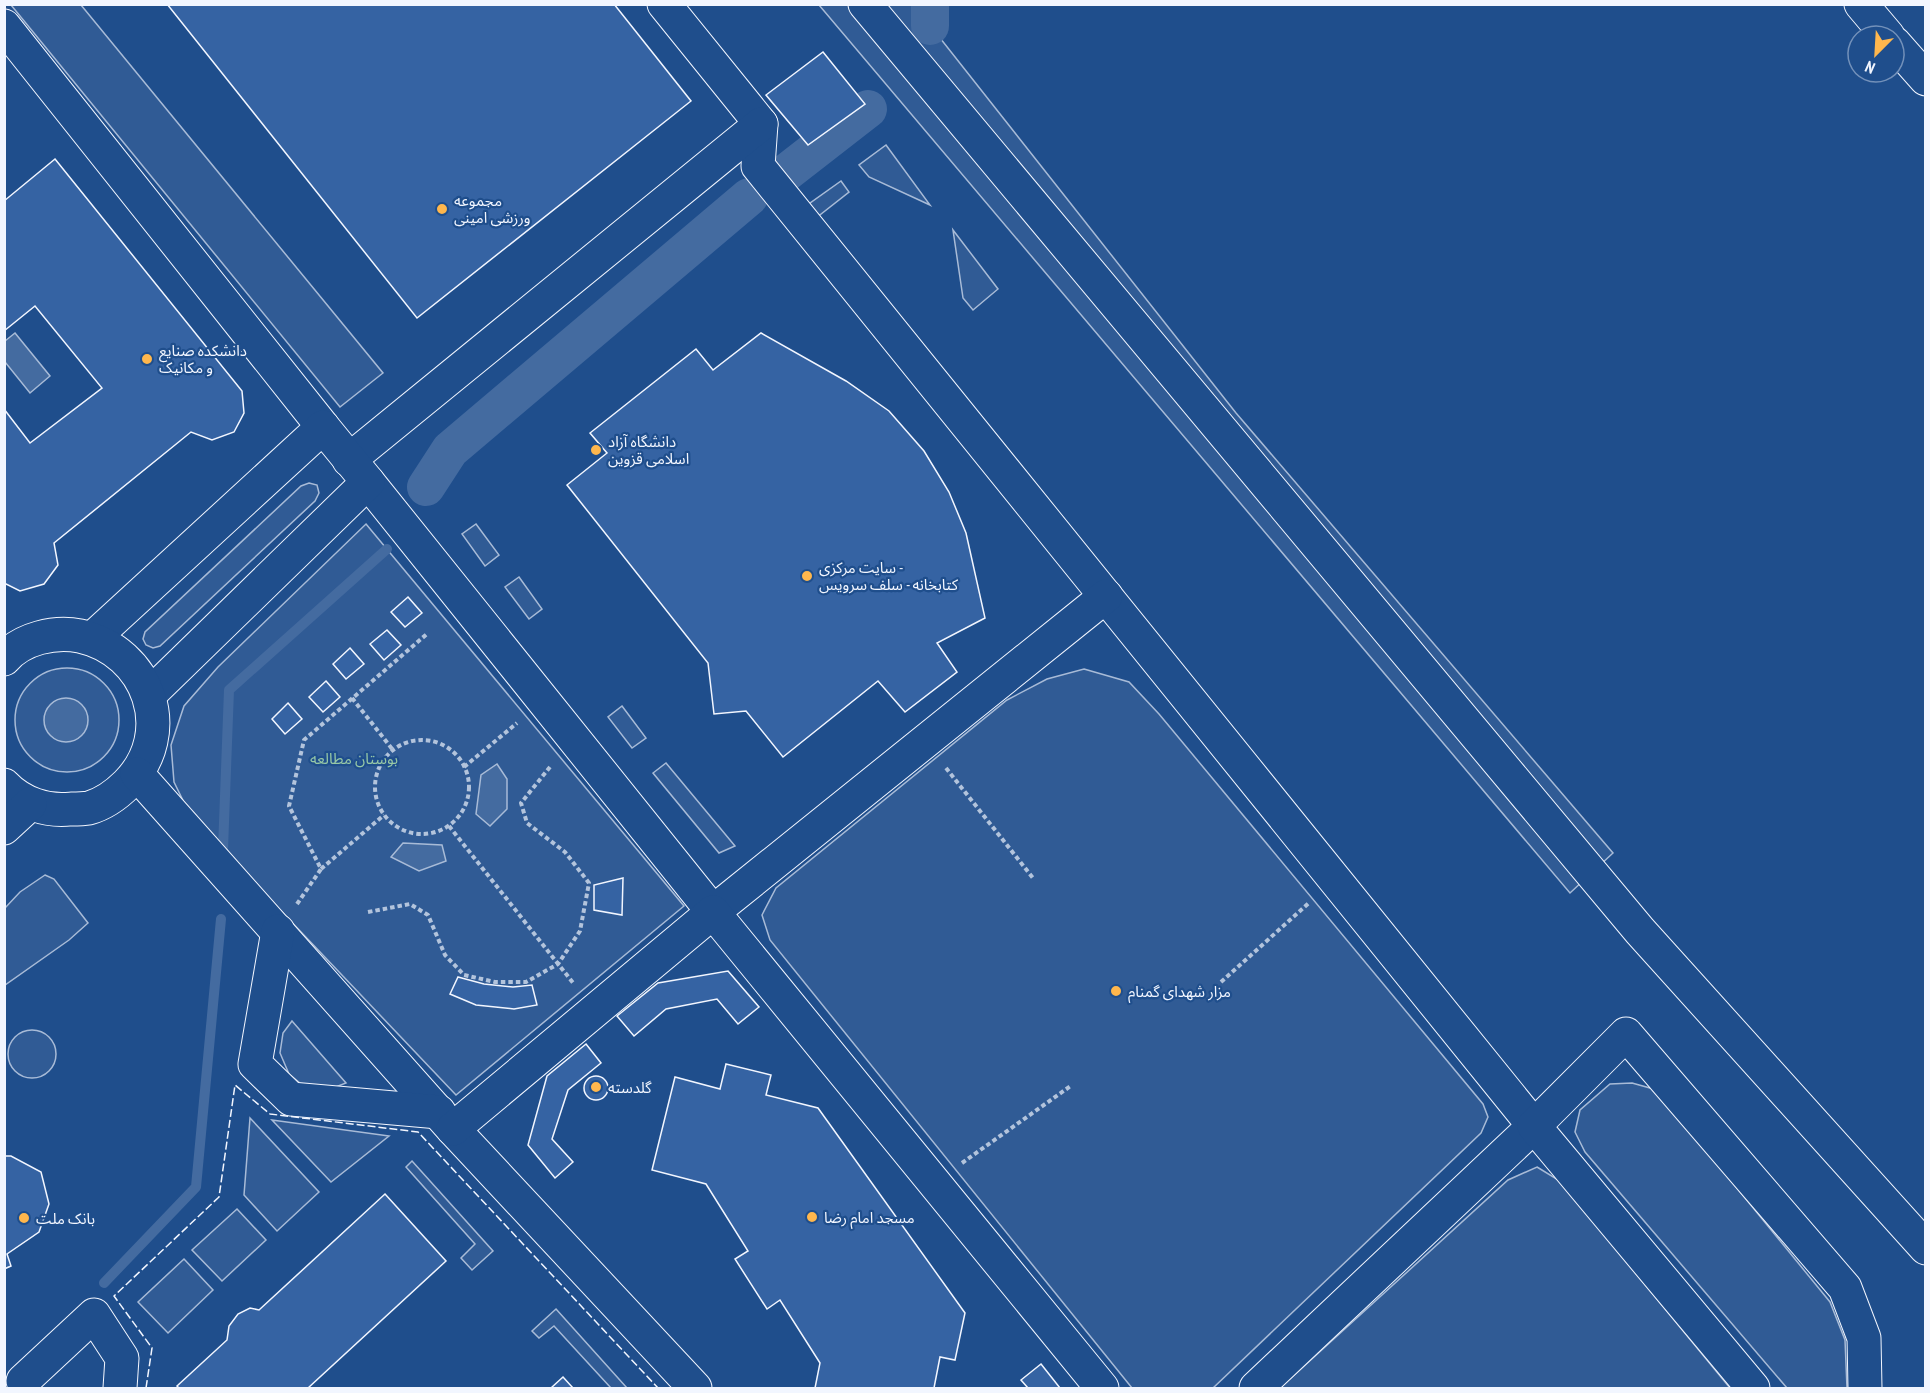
<svg xmlns="http://www.w3.org/2000/svg" width="1930" height="1393" font-family="'PT Sans Narrow','Noto Sans Arabic',sans-serif">
  <style>
    .built { fill: #305b95; stroke: #a8bbd7; stroke-width: 1.5 }
    .water { fill: #446ba0; stroke: #a8bbd7; stroke-width: 1.5 }
    .lines { fill: none; stroke-linecap: round; stroke-linejoin: round }
    .stream { stroke: #446ba0; stroke-width: 10 }
    .canal { stroke: #446ba0; stroke-width: 38 }
    .building { fill: #3563a3; stroke: #f2f6ff; stroke-width: 1.5 }
    .minor-casing { stroke: #f2f6ff; stroke-width: 35 }
    .highway-casing { stroke: #f2f6ff; stroke-width: 35 }
    .path { stroke: #b3c4dc; stroke-width: 4; stroke-dasharray: 4.5 3; stroke-linecap: butt }
    .minor { stroke: #1f4e8c; stroke-width: 33 }
    .highway { stroke: #1f4e8c; stroke-width: 33 }
    .fence { stroke: #f2f6ff; stroke-width: 1.5; stroke-dasharray: 8 3; stroke-linecap: butt }
    .poi-dot { fill: #ffb74d; stroke: #1f4e8c; stroke-width: 2 }
    .labels { text-anchor: middle; dominant-baseline: central; stroke-width: 4.5; stroke-linejoin: round; paint-order: stroke }
    .poi-label { font-size: 15px; fill: #f2f6ff; stroke: #1f4e8c; text-anchor: start }
    .park-label { font-size: 15px; fill: #97c8a6; stroke: #1f4e8c }
  </style>
  <rect width="100%" height="100%" fill="#1f4e8c"/>
  <g class="built">
    <polygon points="11,5 81,5 383,373 340,407"/>
    <polygon points="819,5 914,5 1236,413 1613,853 1570,893"/>
    <polygon points="886,145 930,205 869,177 859,165"/>
    <polygon points="841,181 849,192 816,218 806,206"/>
    <polygon points="953,230 998,289 973,310 963,298"/>
    <polygon points="309,483 317,485 319,493 315,501 160,646 153,648 146,645 143,639 145,632 301,486"/>
    <polygon points="366,524 684,906 456,1095 282,912 196,827 174,782 171,745 184,706 218,667"/>
    <polygon points="476,524 499,555 485,566 462,534"/>
    <polygon points="519,577 542,609 529,619 505,587"/>
    <circle cx="67" cy="720" r="52"/>
    <polygon points="1084,669 1129,682 1159,714 1483,1104 1488,1117 1481,1133 1213,1388 1132,1388 770,940 762,915 776,888 1007,700 1047,679"/>
    <polygon points="622,706 646,738 632,748 608,717"/>
    <polygon points="666,763 735,846 719,853 653,773"/>
    <polygon points="45,875 54,879 88,923 69,940 5,985 5,908 20,892"/>
    <polygon points="292,1021 346,1083 328,1090 306,1088 289,1074 280,1053 283,1033"/>
    <circle cx="32" cy="1054" r="24"/>
    <polygon points="1632,1083 1657,1090 1830,1302 1845,1340 1847,1388 1787,1388 1585,1152 1575,1132 1580,1110 1610,1084"/>
    <polygon points="250,1118 319,1192 277,1231 244,1195"/>
    <polygon points="272,1120 389,1136 331,1182"/>
    <polygon points="412,1161 493,1251 472,1270 461,1258 475,1244 406,1167"/>
    <polygon points="1537,1167 1560,1181 1730,1388 1280,1388 1508,1180"/>
    <polygon points="237,1209 266,1240 222,1281 192,1250"/>
    <polygon points="184,1259 213,1290 168,1333 138,1302"/>
    <polygon points="556,1309 627,1388 611,1388 554,1326 539,1338 532,1331"/>
  </g>
  <g class="water">
    <polygon points="15,333 50,376 30,393 5,362 5,341"/>
    <circle cx="66" cy="720" r="22"/>
    <polygon points="497,764 507,779 507,809 490,826 476,814 481,775"/>
    <polygon points="403,843 442,845 446,861 419,871 391,857"/>
  </g>
  <g class="lines">
    <g class="stream">
      <polyline points="223,849 229,690 387,549"/>
      <polyline points="104,1283 196,1187 221,919"/>
    </g>
    <g class="canal">
      <polyline points="930,4 930,26"/>
      <polyline points="787,172 868,109"/>
      <polyline points="426,487 450,450 749,197"/>
    </g>
  </g>
  <g class="building">
    <polygon points="167,4 614,4 691,101 417,318"/>
    <polygon points="823,52 865,104 808,145 766,95"/>
    <polygon points="55,159 242,391 244,413 234,432 212,440 191,432 54,543 58,565 44,584 20,591 4,583 4,409 30,443 102,388 35,306 4,331 4,201"/>
    <polygon points="761,333 846,381 889,411 924,451 949,492 966,533 985,618 937,643 957,672 905,712 878,681 783,757 746,711 714,714 708,663 567,485 607,453 590,433 696,349 713,370"/>
    <polygon points="408,597 422,613 405,627 391,612"/>
    <polygon points="387,630 401,645 384,660 370,644"/>
    <polygon points="350,648 364,664 346,679 333,664"/>
    <polygon points="326,681 340,697 323,712 309,697"/>
    <polygon points="288,703 302,719 285,734 272,719"/>
    <polygon points="623,878 622,915 594,910 594,885"/>
    <polygon points="728,971 759,1007 738,1024 717,999 666,1009 634,1036 617,1016 658,983"/>
    <polygon points="458,977 484,984 513,987 532,985 537,1005 514,1009 476,1005 450,994"/>
    <polygon points="586,1044 601,1063 568,1090 552,1139 573,1162 555,1178 528,1145 547,1076"/>
    <polygon points="726,1064 771,1075 766,1095 818,1108 965,1313 955,1360 940,1357 934,1388 815,1388 820,1363 780,1300 767,1309 735,1259 748,1251 706,1184 652,1170 675,1077 720,1089"/>
    <circle cx="596" cy="1088" r="12"/>
    <polygon points="4,1156 11,1156 41,1172 49,1204 39,1232 7,1254 11,1266 4,1269"/>
    <polygon points="385,1194 446,1261 308,1388 179,1388 177,1386 227,1340 229,1326 238,1314 250,1308 259,1310"/>
    <polygon points="1041,1364 1060,1388 1028,1388 1021,1380"/>
    <polygon points="563,1377 573,1388 551,1388"/>
  </g>
  <g class="lines">
    <g class="minor-casing">
      <g id="minor">
        <polyline points="664,4 761,124 758,166 1534,1126 1256,1388"/>
        <polyline points="865,4 1640,931 1926,1248"/>
        <polyline points="4,26 323,427"/>
        <polyline points="349,460 761,124"/>
        <polyline points="368,482 713,912 1106,596"/>
        <polyline points="92,639 323,427 368,482 149,695"/>
        <path d="M 4,659 C 22,638 55,631 80,636 C 149,651 178,733 127,784 C 117,794 103,804 89,808 C 83,809 76,809 71,809 C 47,812 21,803 4,785"/>
        <polyline points="137,774 453,1129 695,1388"/>
        <polyline points="4,828 30,804"/>
        <polyline points="278,931 255,1064 291,1099 439,1112"/>
        <polyline points="453,1129 713,912 1102,1388"/>
        <polyline points="23,1381 94,1315 122,1358 120,1388"/>
        <polyline points="1753,1388 1534,1126 1626,1034 1845,1288 1864,1338 1865,1388"/>
      </g>
    </g>
    <g class="highway-casing">
      <g id="highway">
        <polyline points="1861,4 1888,36"/>
        <polyline points="1894,43 1926,79"/>
      </g>
    </g>
    <g class="path">
      <polyline points="352,698 393,750"/>
      <circle cx="422" cy="787" r="47"/>
      <polyline points="464,767 517,723"/>
      <polyline points="946,768 1033,878"/>
      <polyline points="449,826 574,984"/>
      <polyline points="321,869 384,815"/>
      <polyline points="297,904 321,869 289,806 304,740 428,633"/>
      <polyline points="368,912 410,904 428,915 445,955 464,975 495,982 526,982 558,964 580,931 589,883 565,852 527,823 521,803 550,767"/>
      <polyline points="1221,982 1310,902"/>
      <polyline points="962,1163 1072,1085"/>
    </g>
    <use href="#minor" class="minor"/>
    <use href="#highway" class="highway"/>
    <polyline class="fence" points="146,1388 152,1348 114,1296 219,1197 235,1085 270,1114 418,1132 658,1388"/>
  </g>
  <g class="poi-dot">
    <circle cx="442" cy="209" r="6"/>
    <circle cx="147" cy="359" r="6"/>
    <circle cx="596" cy="450" r="6"/>
    <circle cx="807" cy="576" r="6"/>
    <circle cx="1116" cy="991" r="6"/>
    <circle cx="596" cy="1087" r="6"/>
    <circle cx="812" cy="1217" r="6"/>
    <circle cx="24" cy="1218" r="6"/>
  </g>
  <g class="labels">
    <g class="poi-label">
      <text x="454" y="200">مجموعه<tspan x="454" dy="17">ورزشی امینی</tspan></text>
      <text x="159" y="350">دانشکده صنایع<tspan x="159" dy="17">و مکانیک</tspan></text>
      <text x="608" y="441">دانشگاه آزاد<tspan x="608" dy="17">اسلامی قزوین</tspan></text>
      <text x="819" y="567">سایت مرکزی -<tspan x="819" dy="17">کتابخانه - سلف سرویس</tspan></text>
      <text x="1128" y="991">مزار شهدای گمنام</text>
      <text x="608" y="1087">گلدسته</text>
      <text x="824" y="1217">مسجد امام رضا</text>
      <text x="36" y="1218">بانک ملت</text>
    </g>
    <g class="park-label">
      <text x="354" y="758">بوستان مطالعه</text>
    </g>
  </g>
  <rect width="1930" height="1393" fill="none" stroke="#f2f6ff" stroke-width="12"/>
  <g transform="translate(1876 54) rotate(204)"><circle r="28" fill="#1f4e8c" stroke="#7391ba" stroke-width="1.5"/>
  <path d="M0-4.5L10 22L0 15L-10 22Z" fill="#ffb74d"/>
  <text y="-9" font-size="16" font-weight="bold" text-anchor="middle" fill="#f2f6ff">N</text>
  </g>
</svg>
